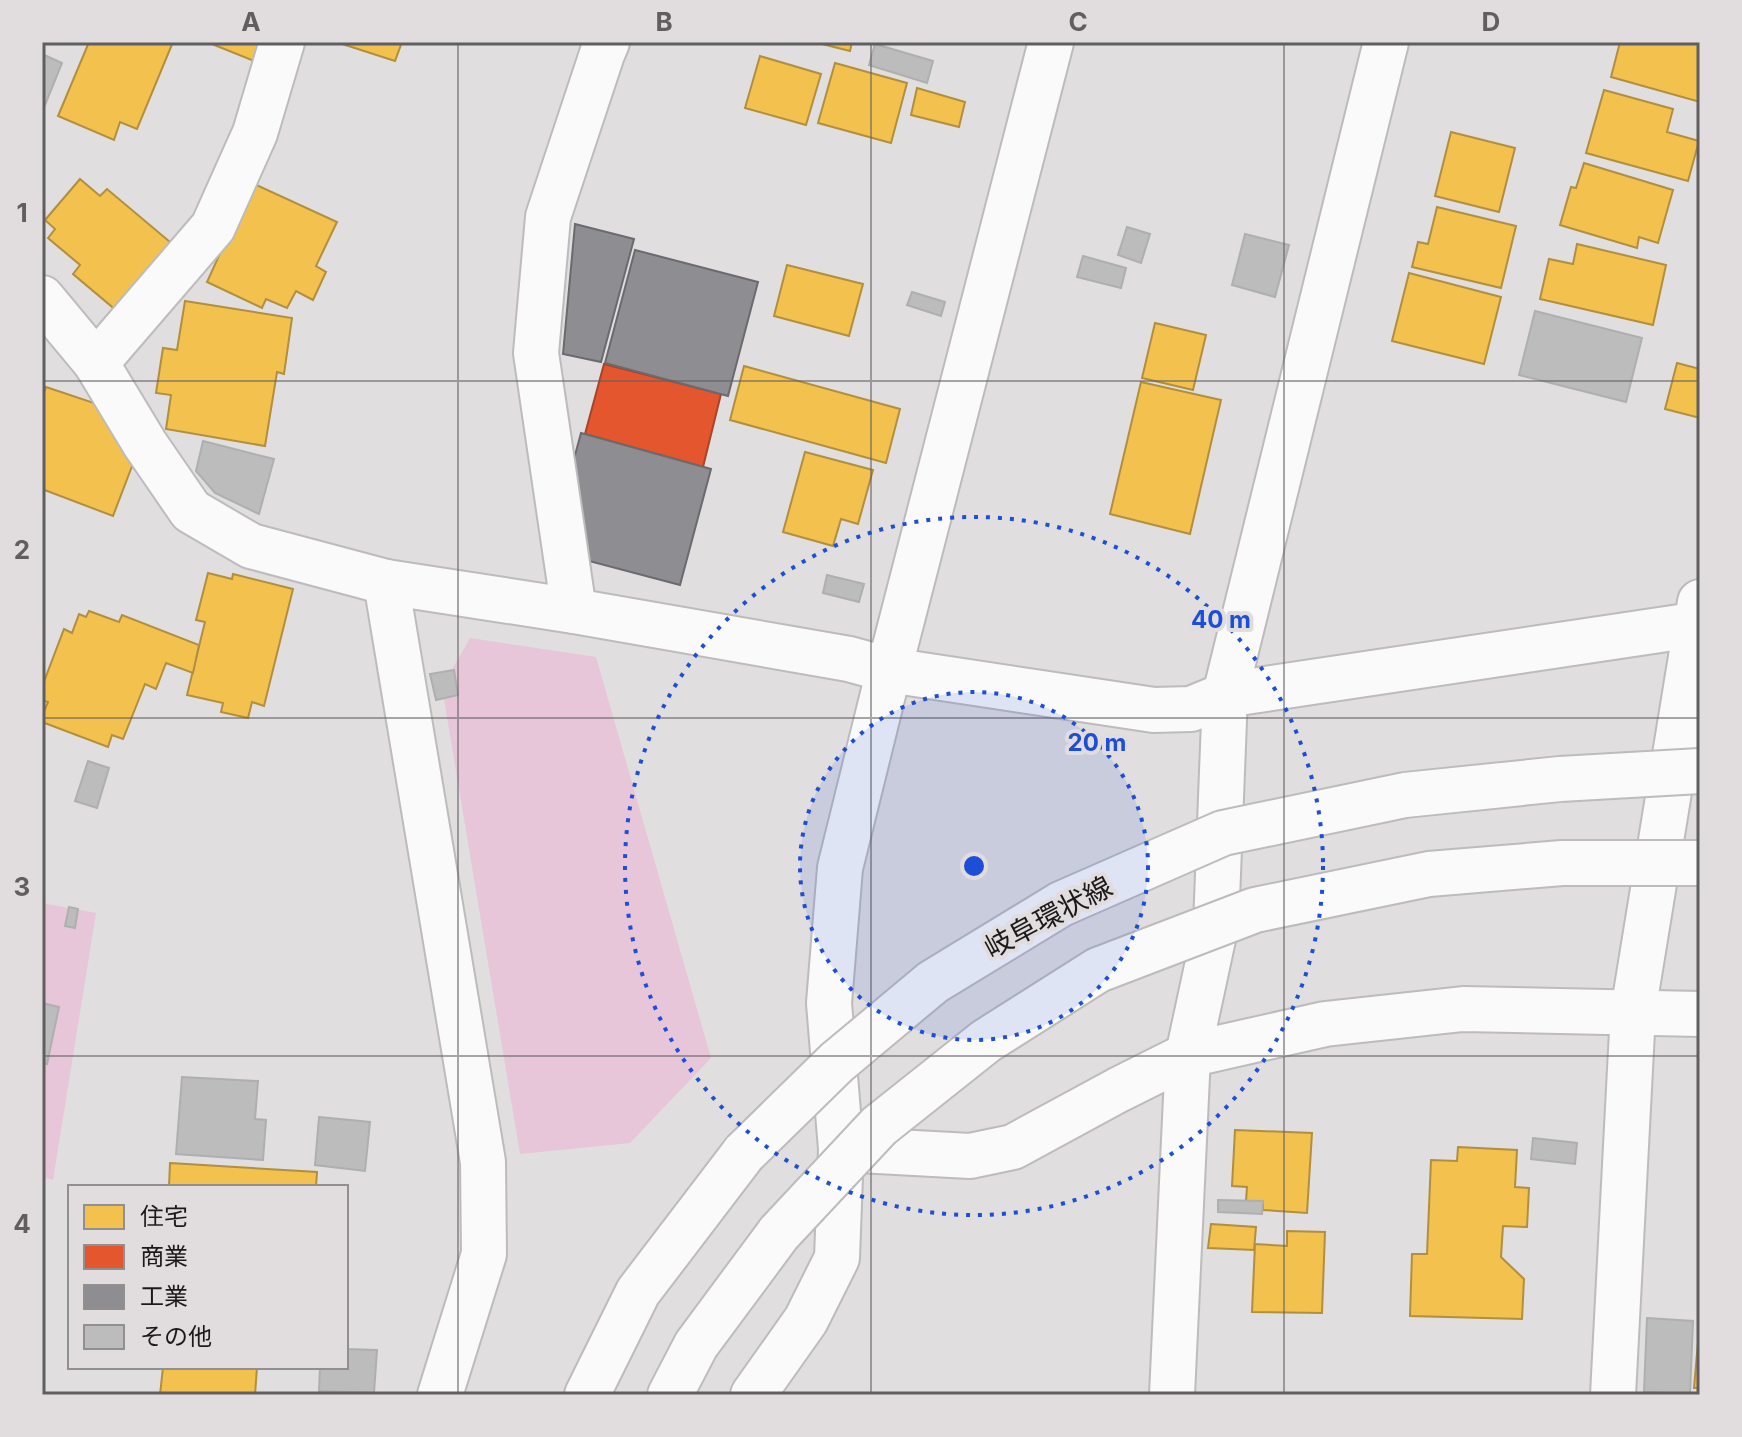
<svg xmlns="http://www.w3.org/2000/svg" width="1742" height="1437" font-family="Inter,'Noto Sans JP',sans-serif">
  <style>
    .green { fill: #e7c6d9 }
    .homes { fill: #f2c14e; stroke: #b28f3e; stroke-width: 2 }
    .shops { fill: #e4572e; stroke: #a84428; stroke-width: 2 }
    .industry { fill: #8d8d92; stroke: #6b6a6e; stroke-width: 2 }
    .building { fill: #bdbcbd; stroke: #aeafaf; stroke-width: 2 }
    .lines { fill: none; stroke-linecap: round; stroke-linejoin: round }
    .street-casing { stroke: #bdbbbc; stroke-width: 48 }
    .primary-casing { stroke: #bdbbbc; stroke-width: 48 }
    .street { stroke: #fafafa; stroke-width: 44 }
    .primary { stroke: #fafafa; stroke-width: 44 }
    .primary-bridge-casing { stroke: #bdbbbc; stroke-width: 48; stroke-linecap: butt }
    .primary-bridge { stroke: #fafafa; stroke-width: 44 }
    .grid { fill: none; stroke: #605e5f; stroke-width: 2; stroke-opacity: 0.55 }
    .ring { fill: none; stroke: #1d4ed8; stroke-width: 4; stroke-dasharray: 4 8 }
    .labels { text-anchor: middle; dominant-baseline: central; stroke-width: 8; stroke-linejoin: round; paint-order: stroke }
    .street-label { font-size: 28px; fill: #1b191a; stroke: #e1dddf }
    .centre { fill: #1d4ed8; stroke: #e1dddf; stroke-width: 4 }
    .ring-label { font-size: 24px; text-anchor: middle; font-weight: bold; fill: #1d4ed8; stroke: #e1dddf; stroke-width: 8; stroke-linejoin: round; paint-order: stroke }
    .neatline { fill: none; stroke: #605e5f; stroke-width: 3 }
    .grid-label { font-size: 26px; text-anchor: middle; font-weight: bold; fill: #605e5f }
  </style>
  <rect width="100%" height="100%" fill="#e0dedf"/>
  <g class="green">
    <polygon points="470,638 596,657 711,1058 630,1143 520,1154 442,687"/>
    <polygon points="42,903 96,913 53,1180 42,1177"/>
  </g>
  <g class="homes">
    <polygon points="89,42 173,42 137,129 120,122 114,140 58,116"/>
    <polygon points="207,42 261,42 254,61"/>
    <polygon points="336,42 402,42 395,61"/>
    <polygon points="814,42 852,42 850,51"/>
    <polygon points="1620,42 1700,42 1700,102 1611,77"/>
    <polygon points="760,56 821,74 806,125 745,108"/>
    <polygon points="835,63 907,83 891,143 818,123"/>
    <polygon points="917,88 965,102 959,127 911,115"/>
    <polygon points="1604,90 1673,109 1667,132 1699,141 1688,181 1586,153"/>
    <polygon points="1451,132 1515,148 1499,212 1435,196"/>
    <polygon points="1584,163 1673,190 1658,243 1639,237 1637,248 1560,225 1571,187 1576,188"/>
    <polygon points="80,179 100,196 107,189 176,247 117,311 73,274 80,265 48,238 55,229 45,220"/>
    <polygon points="252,183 337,222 316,266 326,272 313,300 296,291 287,308 266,299 262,308 207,282"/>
    <polygon points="1437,207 1516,226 1501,288 1412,267 1418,242 1428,244"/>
    <polygon points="1577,244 1666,265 1653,325 1540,299 1549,259 1573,264"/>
    <polygon points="787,265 863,284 849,336 774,316"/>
    <polygon points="1409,273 1501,297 1484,364 1392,341"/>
    <polygon points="185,301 292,318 284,374 277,372 265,446 166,429 171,395 156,393 163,348 177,350"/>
    <polygon points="1155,323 1206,335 1193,390 1142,378"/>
    <polygon points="1677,363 1700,369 1700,418 1665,409"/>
    <polygon points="744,366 900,409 886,463 730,420"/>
    <polygon points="1141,382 1221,400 1190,534 1110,514"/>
    <polygon points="46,387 94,403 134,461 113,516 42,489 42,398"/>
    <polygon points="805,452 873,470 858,524 841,519 833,546 783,532"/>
    <polygon points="208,573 232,579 233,574 293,589 264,706 252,702 248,718 221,712 223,703 187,695 205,622 196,620"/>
    <polygon points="89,611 119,622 122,615 199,645 193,673 166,663 156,689 145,684 123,739 112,735 108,747 42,722 42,716 48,702 42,700 42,687 64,629 72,633 79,614 86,617"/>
    <polygon points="1235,1130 1312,1133 1307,1213 1263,1210 1263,1201 1246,1201 1247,1187 1232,1186"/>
    <polygon points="1458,1147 1517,1150 1515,1187 1529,1188 1527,1227 1503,1226 1501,1257 1524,1279 1522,1319 1410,1316 1412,1254 1427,1254 1431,1160 1457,1161"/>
    <polygon points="170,1163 317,1172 316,1187 169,1187"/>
    <polygon points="1211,1224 1256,1227 1254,1250 1208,1248"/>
    <polygon points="1287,1231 1325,1232 1322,1313 1252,1312 1255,1244 1287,1246"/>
    <polygon points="1700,1319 1700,1388 1694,1388"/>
    <polygon points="163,1367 257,1367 255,1395 160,1395"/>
  </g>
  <polygon class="shops" points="604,364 721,394 703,467 585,434"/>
  <g class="industry">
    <polygon points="575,224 634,239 601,362 563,354"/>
    <polygon points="635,250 758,282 728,396 605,363"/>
    <polygon points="581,433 711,469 680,585 589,561 571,470"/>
  </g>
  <g class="building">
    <polygon points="875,44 933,61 927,83 869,65"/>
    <polygon points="42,54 62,63 43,110 42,109"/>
    <polygon points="1127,227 1150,234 1141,263 1118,255"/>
    <polygon points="1245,234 1289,245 1275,297 1232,285"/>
    <polygon points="1083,256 1126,268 1121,288 1077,277"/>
    <polygon points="912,292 945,302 941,316 907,305"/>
    <polygon points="1535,311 1642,338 1626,402 1519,375"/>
    <polygon points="203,441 274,459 259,514 215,493 196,471"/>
    <polygon points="827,575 864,584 859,602 823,593"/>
    <polygon points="454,670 458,695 436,700 430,674"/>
    <polygon points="88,761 109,768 97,808 75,801"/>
    <polygon points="69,907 78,909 75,928 65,926"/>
    <polygon points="42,1003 59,1007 47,1064 42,1063"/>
    <polygon points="182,1077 258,1081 255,1119 266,1120 263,1160 176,1154"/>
    <polygon points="319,1117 370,1122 365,1171 315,1165"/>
    <polygon points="1533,1138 1577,1143 1575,1164 1531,1159"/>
    <polygon points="1218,1200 1263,1201 1262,1214 1218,1212"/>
    <polygon points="1647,1318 1693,1321 1690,1394 1644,1392"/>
    <polygon points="346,1349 377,1350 374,1393 319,1391 320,1367 346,1367"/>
  </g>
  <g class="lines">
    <g class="street-casing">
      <g id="street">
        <polyline points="42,298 96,363 145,444 191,511 251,546 386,582 574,611 849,659 889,670 1154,710 1191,709 1225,695 1700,624"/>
        <polyline points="96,363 213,227 255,133 282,42"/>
        <polyline points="386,582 483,1162 484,1254 440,1395"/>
        <polyline points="574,611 536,353 548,217 602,54 607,42"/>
        <polyline points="841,1149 970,1156 1013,1147 1118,1090 1188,1055 1325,1024 1463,1009 1700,1014"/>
        <polyline points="753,1395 806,1320 837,1258 841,1149 829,1003 840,868 889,670 1051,42"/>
        <polyline points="1172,1395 1188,1055 1216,925 1225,695 1386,42"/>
        <polyline points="1613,1395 1633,1012 1700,602"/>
      </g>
    </g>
    <g class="primary-casing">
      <g id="primary">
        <polyline points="587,1395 638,1292 744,1153"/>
        <polyline points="670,1395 696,1345 779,1233"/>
      </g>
    </g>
    <use href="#street" class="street"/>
    <use href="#primary" class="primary"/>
    <g class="primary-bridge-casing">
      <g id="primary-bridge">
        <polyline points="744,1153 837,1062 933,982 1061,904 1223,833 1405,795 1560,779 1700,771"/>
        <polyline points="779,1233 879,1126 986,1041 1098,970 1255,910 1429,874 1562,863 1700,863"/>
      </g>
    </g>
    <use href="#primary-bridge" class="primary-bridge"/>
  </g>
  <path class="grid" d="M 458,42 L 458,1395M 871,42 L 871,1395M 1284,42 L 1284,1395M 42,381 L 1700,381M 42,718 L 1700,718M 42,1056 L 1700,1056"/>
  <circle cx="974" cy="866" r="174" fill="#1d4ed8" fill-opacity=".12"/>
  <g class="ring">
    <circle cx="974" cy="866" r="174"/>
    <circle cx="974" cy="866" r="349"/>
  </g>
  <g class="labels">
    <g class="street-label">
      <text transform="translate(1048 917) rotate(-28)">岐阜環状線</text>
    </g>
  </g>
  <circle cx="974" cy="866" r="12" class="centre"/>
  <g class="ring-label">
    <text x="1221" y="628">40 m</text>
    <text x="1097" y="751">20 m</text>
  </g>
  <rect width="1742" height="1437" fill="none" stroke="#e1dddf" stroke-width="88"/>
  <rect x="68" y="1185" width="280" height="184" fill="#e1dddf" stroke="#928f90" stroke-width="2"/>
  <rect x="84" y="1205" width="40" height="24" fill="#f2c14e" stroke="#928f90" stroke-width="2"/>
  <text x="140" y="1225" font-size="24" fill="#1b191a">住宅</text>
  <rect x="84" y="1245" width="40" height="24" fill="#e4572e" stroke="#928f90" stroke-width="2"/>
  <text x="140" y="1265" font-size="24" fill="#1b191a">商業</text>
  <rect x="84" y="1285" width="40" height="24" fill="#8d8d92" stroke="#928f90" stroke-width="2"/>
  <text x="140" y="1305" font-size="24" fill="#1b191a">工業</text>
  <rect x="84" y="1325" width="40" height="24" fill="#bdbcbd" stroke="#928f90" stroke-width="2"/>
  <text x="140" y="1345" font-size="24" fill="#1b191a">その他</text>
  <rect x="44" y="44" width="1654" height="1349" class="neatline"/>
  <g class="grid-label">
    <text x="251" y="31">A</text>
    <text x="664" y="31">B</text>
    <text x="1078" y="31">C</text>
    <text x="1491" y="31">D</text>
    <text x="22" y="222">1</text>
    <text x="22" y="559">2</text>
    <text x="22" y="896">3</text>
    <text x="22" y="1233">4</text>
  </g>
</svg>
